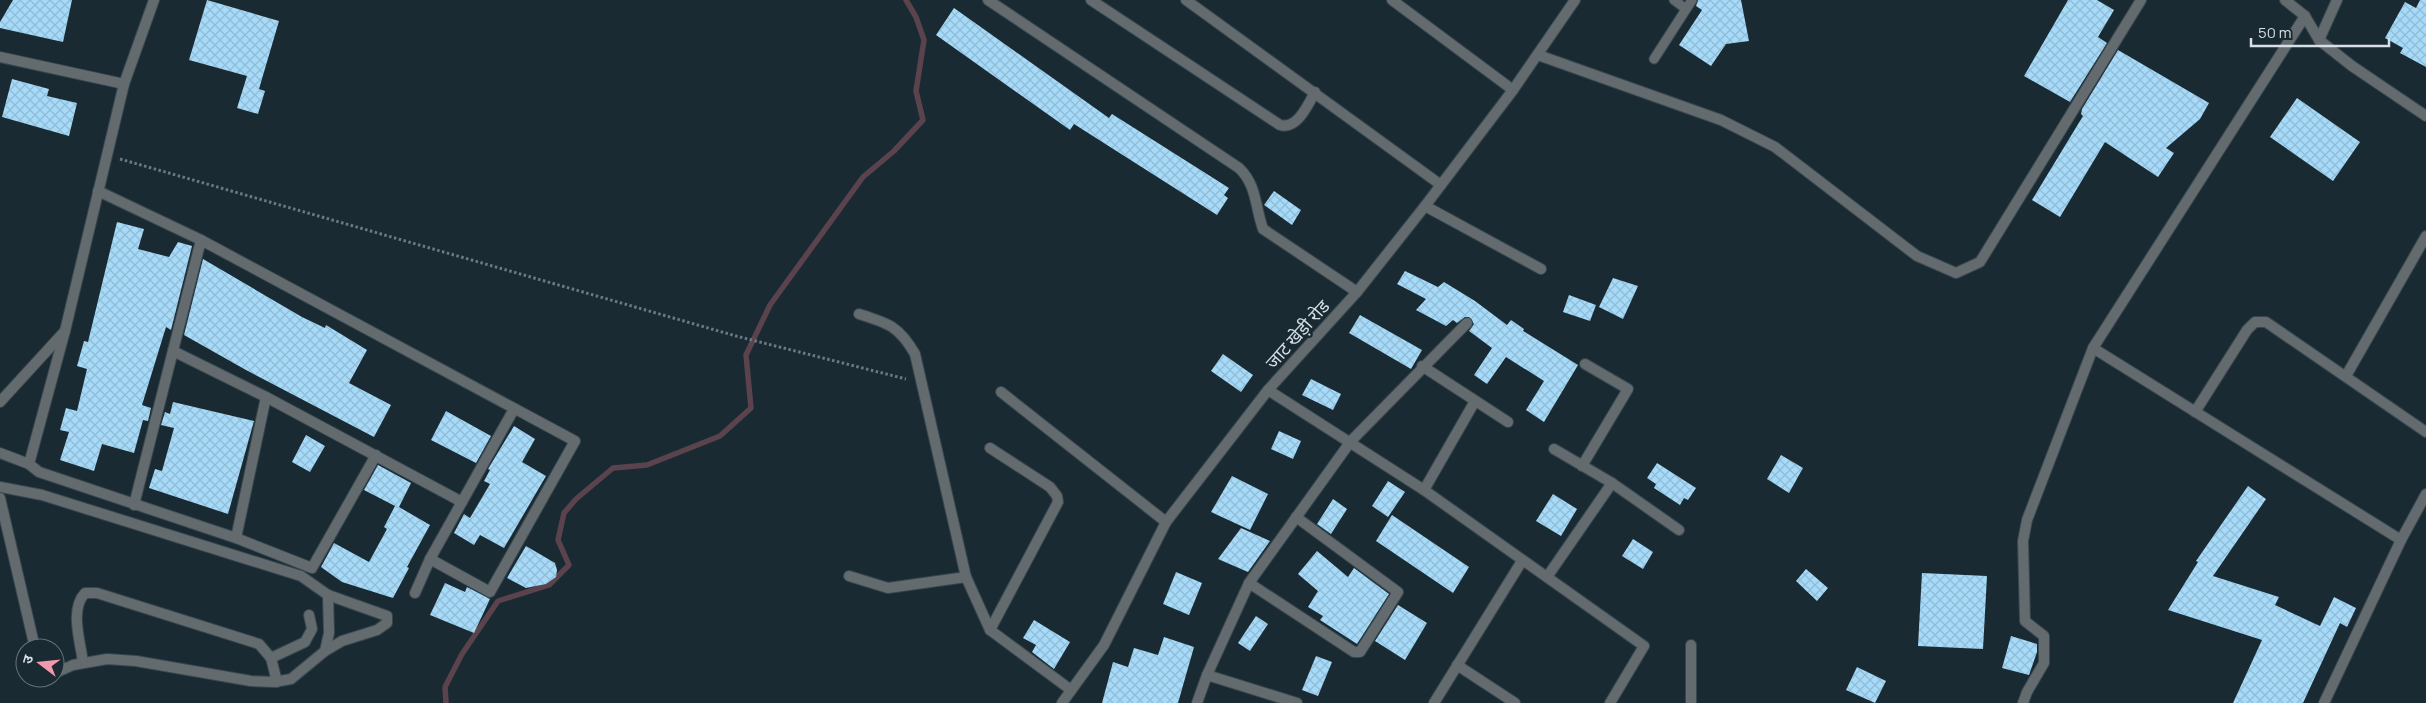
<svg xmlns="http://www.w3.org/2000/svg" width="2426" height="703" font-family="Manrope,'Noto Sans Devanagari',sans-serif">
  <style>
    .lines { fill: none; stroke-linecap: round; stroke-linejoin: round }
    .stream { stroke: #5a434c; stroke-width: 5.5 }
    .building { fill: url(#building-cross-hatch) }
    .service-casing { stroke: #38474f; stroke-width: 11 }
    .minor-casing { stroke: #38474f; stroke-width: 12 }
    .path { stroke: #6c7981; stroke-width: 3; stroke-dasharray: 2.5 2.5; stroke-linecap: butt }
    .service { stroke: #636b6f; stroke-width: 9 }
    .minor { stroke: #636b6f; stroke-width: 10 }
    .labels { text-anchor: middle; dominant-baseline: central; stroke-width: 5; stroke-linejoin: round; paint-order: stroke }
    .street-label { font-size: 18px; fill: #d6dfe5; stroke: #1a2a33 }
  </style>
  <defs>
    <pattern id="building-cross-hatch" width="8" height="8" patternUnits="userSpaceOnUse" patternTransform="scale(1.25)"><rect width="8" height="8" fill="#a6daf9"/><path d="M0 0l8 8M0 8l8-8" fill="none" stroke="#92bcd5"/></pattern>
  </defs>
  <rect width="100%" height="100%" fill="#1a2a33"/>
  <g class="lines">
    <polyline class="stream" points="446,703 445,687 462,654 498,601 549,585 569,565 558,540 564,513 576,499 613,468 647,465 720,436 751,408 746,355 770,305 863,177 894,151 923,120 916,91 924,40 916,17 906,0"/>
  </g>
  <g class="building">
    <polygon points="13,0 72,0 63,42 0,28 0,22"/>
    <polygon points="207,0 279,21 259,89 265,91 258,114 237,108 247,76 189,60"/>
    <polygon points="1698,0 1741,0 1749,41 1726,44 1711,66 1679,45 1702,10 1696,6"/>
    <polygon points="2068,0 2097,0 2114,10 2098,37 2107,43 2070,102 2024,76"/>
    <polygon points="2420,0 2426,0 2426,67 2400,53 2403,48 2385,38 2405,2 2416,8"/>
    <polygon points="954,8 1109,118 1112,114 1229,188 1224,195 1228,198 1217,215 1074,124 1070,130 936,35"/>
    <polygon points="2118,50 2209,103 2200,119 2166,148 2174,153 2158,177 2105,142 2060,217 2032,200 2083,116 2081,114 2082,109"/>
    <polygon points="12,79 49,89 47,96 77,103 69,136 2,117"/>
    <polygon points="2297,98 2360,142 2333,181 2270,137"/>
    <polygon points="1274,191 1301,210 1292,225 1264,205"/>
    <polygon points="117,222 144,229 138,249 169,257 178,242 192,246 171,330 166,327 142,405 151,408 148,421 143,420 134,453 102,444 94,471 60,460 69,432 60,430 66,408 77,411 87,369 77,366 84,341 88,342"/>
    <polygon points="203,259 302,317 325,328 326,325 367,350 349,383 391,405 374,437 246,370 184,335"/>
    <polygon points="1405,271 1438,287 1444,282 1475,301 1507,325 1511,320 1524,329 1523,331 1578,365 1544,422 1526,410 1544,381 1506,357 1487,384 1474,375 1492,348 1469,331 1474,324 1469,317 1465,317 1457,323 1453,320 1446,326 1416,310 1426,299 1397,284"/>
    <polygon points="1613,278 1638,286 1623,319 1599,307"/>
    <polygon points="1569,295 1596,305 1590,321 1563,312"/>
    <polygon points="1360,315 1422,350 1411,369 1349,333"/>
    <polygon points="1223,354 1253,375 1241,392 1211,371"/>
    <polygon points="1311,379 1341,394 1333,410 1302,395"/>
    <polygon points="173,402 254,421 228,514 149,488 155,469 162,471 174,428 161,425 165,412 170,414"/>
    <polygon points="446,411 491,436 476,463 431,440"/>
    <polygon points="514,426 535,439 522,462 546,476 504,548 480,535 474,545 454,533 464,514 470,518 490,484 484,481 490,470 488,469"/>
    <polygon points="1279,431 1301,441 1293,459 1271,449"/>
    <polygon points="306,435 325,446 310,472 292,462"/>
    <polygon points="1781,455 1803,468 1789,493 1767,479"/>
    <polygon points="1657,463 1696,488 1688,500 1684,498 1680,505 1654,488 1656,484 1647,478"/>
    <polygon points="378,465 411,483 399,507 430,525 407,567 409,568 393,598 342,582 321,567 334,543 369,562 387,529 384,527 395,506 364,490"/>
    <polygon points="1232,476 1268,494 1250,530 1211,512"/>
    <polygon points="1388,481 1405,492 1388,517 1372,506"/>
    <polygon points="2248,486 2266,499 2213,576 2279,597 2275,605 2320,626 2334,597 2356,608 2347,627 2340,623 2303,703 2233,703 2262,640 2168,610 2198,562 2196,561"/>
    <polygon points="1553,494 1577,509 1561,536 1536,521"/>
    <polygon points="1333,499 1347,509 1331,534 1317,524"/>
    <polygon points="1392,515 1469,567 1453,593 1376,541"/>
    <polygon points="1241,528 1270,541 1248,572 1218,559"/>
    <polygon points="1633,539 1653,552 1643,569 1622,556"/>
    <polygon points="526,546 555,563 557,570 556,577 546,584 526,588 507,578"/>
    <polygon points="1317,551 1348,577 1354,568 1389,594 1357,644 1320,620 1323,616 1308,607 1318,591 1298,574"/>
    <polygon points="1806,569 1828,588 1817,601 1796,581"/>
    <polygon points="1176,572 1202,583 1189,615 1163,604"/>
    <polygon points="1922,573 1987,576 1983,649 1918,646"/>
    <polygon points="445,583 465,592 467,587 490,599 474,633 430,615"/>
    <polygon points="1398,605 1427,623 1405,660 1375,641"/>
    <polygon points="1256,616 1268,624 1250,651 1238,643"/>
    <polygon points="1034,620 1070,642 1054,669 1032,652 1036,645 1023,638"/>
    <polygon points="2011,636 2037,644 2037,652 2029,675 2002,668"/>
    <polygon points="1164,637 1194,647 1178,703 1102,703 1113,662 1128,667 1134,648 1158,655"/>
    <polygon points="1316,656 1332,662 1318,696 1302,690"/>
    <polygon points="1857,667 1886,681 1875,703 1846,690"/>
  </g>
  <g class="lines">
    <g class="service-casing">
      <g id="service">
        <polyline points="1674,0 1686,9"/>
        <polyline points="1654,59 1692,0"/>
      </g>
    </g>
    <g class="minor-casing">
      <g id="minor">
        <path d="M 988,0 L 1239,168 C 1257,185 1255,207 1263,229 L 1357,292"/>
        <path d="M 1091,0 L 1280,125 C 1297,130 1308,105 1315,92"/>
        <polyline points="1186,0 1441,185"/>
        <polyline points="1392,0 1513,90"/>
        <polyline points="2285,0 2305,16 2319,40 2352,66 2426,116"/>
        <polyline points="2305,16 2093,348 2401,540"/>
        <polyline points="2319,40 2337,0"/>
        <polyline points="1538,55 1721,120 1775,147 1917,256 1956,273 1980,262 2141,0"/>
        <polyline points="0,57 124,84"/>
        <polyline points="98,191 201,240 575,441 490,592 430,559 514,409"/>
        <polyline points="1425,206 1541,269"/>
        <path d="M 859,314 C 888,323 899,326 915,354 L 966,577 L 990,630 L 1071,690"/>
        <polyline points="65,331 29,464 39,472 236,538 312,568 376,455"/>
        <polyline points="173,351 266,397 462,502"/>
        <polyline points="1422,366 1508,422"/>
        <polyline points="2346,376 2426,236"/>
        <polyline points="1268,390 1424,490 1644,646 1610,703"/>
        <polyline points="1001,392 1166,522"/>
        <polyline points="0,402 65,331 124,84 154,0"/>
        <polyline points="2195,412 2247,330 2255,322 2266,322 2426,432"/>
        <polyline points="1554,449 1612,483 1679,530"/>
        <polyline points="0,453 29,464"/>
        <polyline points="1582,466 1628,389 1585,364"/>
        <polyline points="0,487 42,495 301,576 328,595 387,616 387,623 377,630 342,641 325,651 291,679 274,682 251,681 136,661 107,659 73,665 55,673"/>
        <polyline points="1424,490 1475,401"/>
        <polyline points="0,498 35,648"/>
        <polyline points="134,505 201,240"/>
        <polyline points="236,538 266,397"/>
        <polyline points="849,576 888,588 966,577"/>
        <polyline points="1547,577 1612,483"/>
        <polyline points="1249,583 1354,652 1360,652 1398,592 1296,517"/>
        <polyline points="415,593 430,559"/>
        <polyline points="990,630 1058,502 1057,496 1050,487 990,448"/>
        <polyline points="1691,645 1691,703"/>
        <polyline points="325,651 329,633 328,595"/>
        <polyline points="271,658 305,642 312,629 309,615"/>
        <path d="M 83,663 C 81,643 69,610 85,593 L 97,593 L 259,644 L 271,658 L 277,682"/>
        <polyline points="1457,665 1515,703"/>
        <polyline points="1207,675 1297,703"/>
        <polyline points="1062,703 1104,645 1166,522 1268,390 1357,292 1425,206 1513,90 1575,0"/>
        <polyline points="1197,703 1207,675 1249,583 1351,441 1467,323"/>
        <polyline points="1434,703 1522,561"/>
        <polyline points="2023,703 2027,692 2044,663 2044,636 2025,621 2023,541 2027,520 2093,348"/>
        <polyline points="2324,703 2401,540 2426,494"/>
      </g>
    </g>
    <polyline class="path" points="120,159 736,336 906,379"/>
    <use href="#service" class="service"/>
    <use href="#minor" class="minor"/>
  </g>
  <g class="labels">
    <g class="street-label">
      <text transform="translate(1297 334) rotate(-48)">जाट खेड़ी रोड</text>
    </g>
  </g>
  <g transform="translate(40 663) rotate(286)"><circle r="24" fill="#1a2a33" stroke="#65727a"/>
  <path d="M0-4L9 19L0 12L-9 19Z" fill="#f29aac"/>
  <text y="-8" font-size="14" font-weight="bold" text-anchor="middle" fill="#d6dfe5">उ</text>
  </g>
  <path d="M2251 38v8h138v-8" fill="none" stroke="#d6dfe5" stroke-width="2.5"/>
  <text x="2258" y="38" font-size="15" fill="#d6dfe5" stroke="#1a2a33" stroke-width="4" paint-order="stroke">50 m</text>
</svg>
